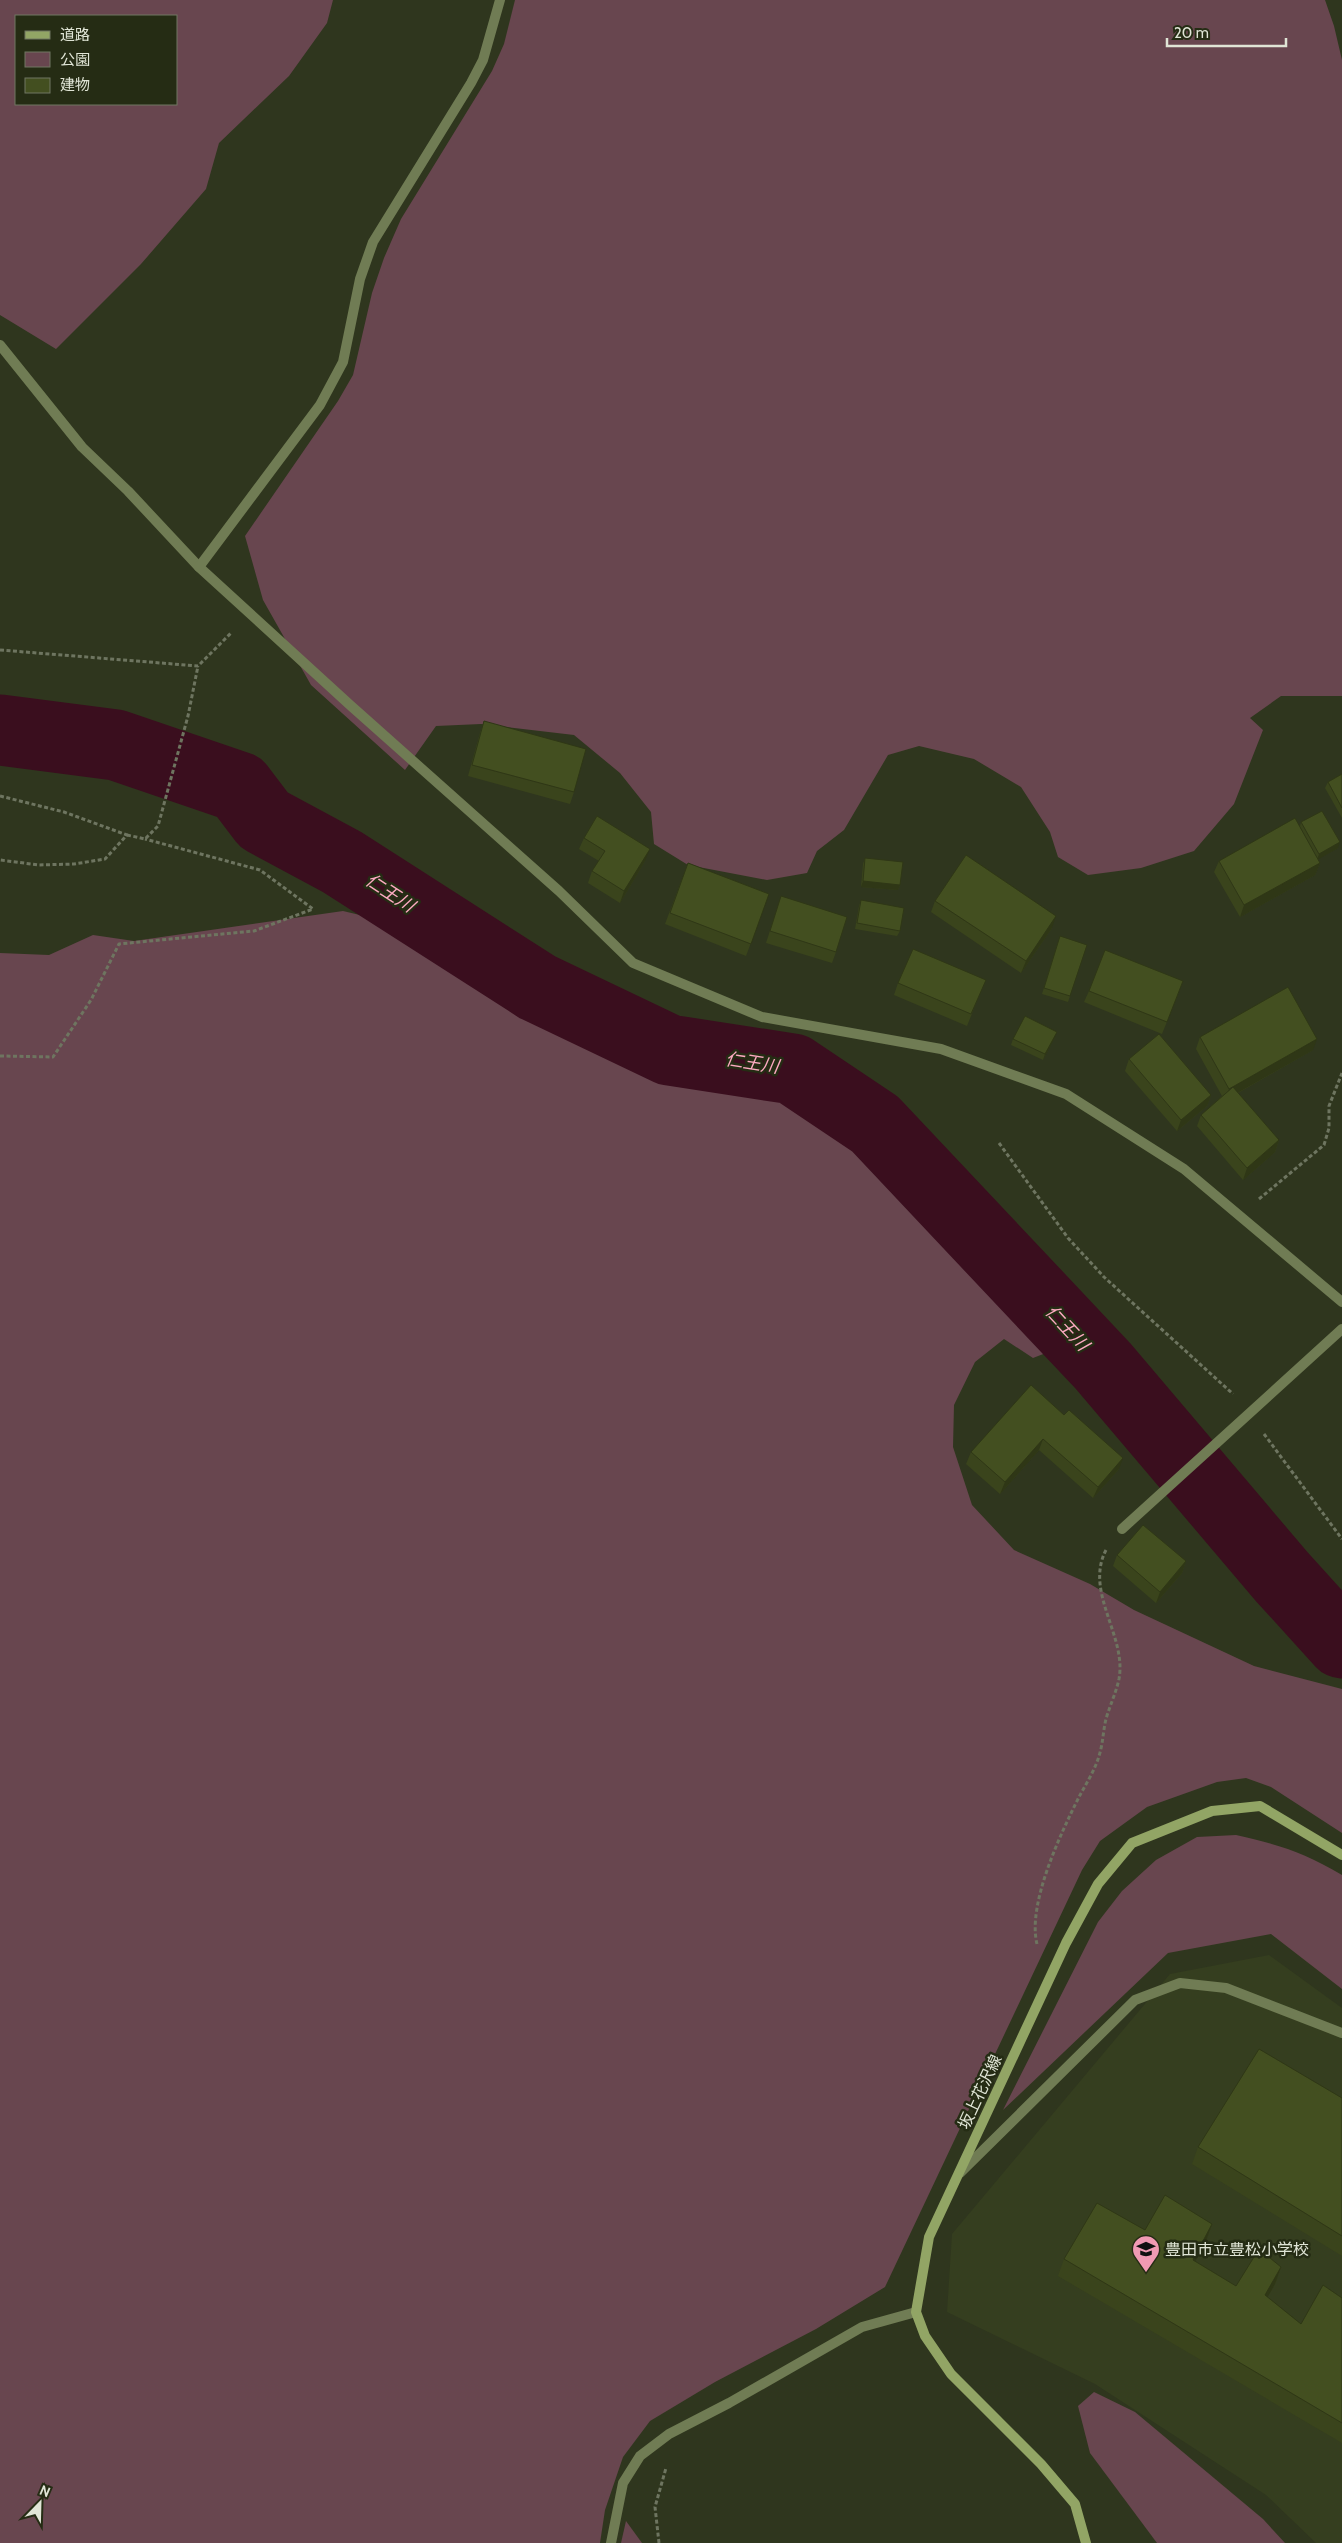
<svg xmlns="http://www.w3.org/2000/svg" width="1342" height="2543" font-family="Cabin,'Noto Sans JP',sans-serif">
  <style>
    .built { fill: #353e1f }
    .green { fill: #68464f; fill-rule: evenodd }
    .lines { fill: none; stroke-linecap: round; stroke-linejoin: round }
    .river { stroke: #3a0e1e; stroke-width: 71 }
    .path { stroke: #6e7560; stroke-width: 3; stroke-dasharray: 4 2.5; stroke-linecap: butt }
    .service { stroke: #707c54; stroke-width: 10 }
    .minor { stroke: #707c54; stroke-width: 10 }
    .secondary { stroke: #92a565; stroke-width: 10 }
    .wall { fill: #3a441c }
    .shaded-wall { fill: #2f3716 }
    .building { fill: #434f20; stroke: #2f3716 }
    .labels { text-anchor: middle; dominant-baseline: central; stroke-width: 5; stroke-linejoin: round; paint-order: stroke }
    .street-label { font-size: 16px; fill: #e0e5d6; stroke: #252c14 }
    .poi-label { font-size: 16px; fill: #e0e5d6; stroke: #252c14; text-anchor: start }
    .water-label { font-size: 18px; font-style: italic; fill: #fdaac2; stroke: #252c14 }
  </style>
  <rect width="100%" height="100%" fill="#2f361e"/>
  <polygon class="built" points="1269,1955 1342,2008 1342,2543 1316,2543 1266,2495 1095,2384 947,2312 952,2234 1170,1974"/>
  <g class="green">
    <path d="M 0,0 L 333,0 L 327,23 L 289,76 L 219,143 L 206,189 L 141,264 L 56,349 L 0,315 ZM 16,16 L 176,16 L 176,104 L 16,104 Z"/>
    <polygon points="515,0 1325,0 1334,26 1342,60 1342,696 1281,696 1250,718 1263,730 1234,804 1194,851 1141,868 1088,875 1058,857 1050,832 1021,787 974,759 919,746 888,755 844,830 817,851 807,873 767,880 688,865 654,844 651,812 620,773 574,735 481,724 436,726 405,770 311,685 263,600 245,536 338,401 353,375 372,293 384,258 401,219 492,71 504,44"/>
    <polygon points="343,911 431,932 538,1002 682,1074 779,1089 860,1140 1027,1308 1051,1351 1033,1358 1004,1339 975,1362 954,1405 953,1447 972,1505 1014,1550 1090,1584 1134,1610 1254,1666 1342,1689 1342,1833 1271,1787 1246,1778 1217,1782 1147,1807 1100,1841 1082,1870 885,2287 816,2329 715,2382 650,2421 623,2457 605,2510 600,2543 0,2543 0,953 49,955 93,935 134,941"/>
    <path d="M 1236,1835 C 1280,1845 1303,1852 1342,1875 L 1342,1989 L 1271,1934 L 1168,1953 L 1003,2110 L 1098,1922 L 1122,1891 L 1156,1860 L 1197,1837 Z"/>
    <polygon points="1094,2392 1135,2412 1263,2519 1285,2543 1157,2543 1090,2453 1078,2406"/>
    <polygon points="626,2521 642,2543 621,2543"/>
  </g>
  <g class="lines">
    <polyline class="river" points="0,730 116,745 239,787 264,820 342,862 537,987 669,1050 793,1069 875,1124 1103,1366 1282,1577 1342,1643"/>
    <g class="path">
      <polyline points="0,650 198,666 232,632"/>
      <polyline points="0,796 64,812 127,835 105,859 74,864 39,865 0,860"/>
      <polyline points="127,835 145,839 158,826 188,716 198,666"/>
      <polyline points="0,1056 53,1057 91,1000 119,944 254,931 313,909 260,870 145,839"/>
      <polyline points="999,1143 1068,1238 1104,1277 1233,1394"/>
      <polyline points="1259,1199 1324,1145 1329,1128 1329,1106 1342,1073"/>
      <polyline points="1264,1434 1342,1539"/>
      <path d="M 1037,1944 C 1027,1904 1061,1833 1079,1797 C 1086,1784 1095,1770 1099,1756 C 1103,1744 1103,1731 1106,1719 C 1110,1705 1116,1693 1119,1679 C 1127,1636 1084,1592 1106,1550"/>
      <polyline points="659,2543 655,2507 666,2468"/>
    </g>
    <polyline class="service" points="960,2173 1135,2000 1180,1983 1226,1988 1342,2033"/>
    <g class="minor">
      <polyline points="0,345 82,447 128,491 199,567 350,705 559,891 633,963 762,1017 941,1049 1066,1094 1184,1169 1342,1302"/>
      <polyline points="199,567 320,405 343,362 360,279 373,242 471,83 483,60 500,0"/>
      <polyline points="1122,1529 1342,1329"/>
      <polyline points="611,2543 623,2483 640,2456 669,2434 729,2403 862,2327 916,2312"/>
    </g>
    <polyline class="secondary" points="1086,2543 1075,2504 1041,2464 951,2374 925,2336 916,2312 929,2237 1066,1943 1098,1884 1132,1843 1212,1811 1260,1806 1342,1855"/>
  </g>
  <g class="wall">
    <polygon points="484,721 574,792 570,804 468,776 480,733"/>
    <polygon points="1342,774 1342,818 1325,788 1328,782"/>
    <polygon points="1301,822 1338,848 1318,859 1320,863 1315,875 1240,917 1214,872 1219,861 1300,826"/>
    <polygon points="584,838 645,861 620,903 588,883 592,871 599,861 579,849"/>
    <polygon points="865,858 900,885 898,890 861,887 863,864"/>
    <polygon points="688,863 769,894 746,956 665,924"/>
    <polygon points="781,896 836,952 832,963 766,943"/>
    <polygon points="861,900 900,931 897,936 855,929 859,906"/>
    <polygon points="935,901 1052,928 1021,973 931,912"/>
    <polygon points="1058,942 1087,945 1068,1002 1042,994"/>
    <polygon points="898,983 981,991 967,1026 894,995"/>
    <polygon points="1089,991 1179,992 1162,1034 1084,1002"/>
    <polygon points="1055,1037 1043,1060 1011,1045 1013,1039"/>
    <polygon points="1200,1037 1313,1050 1238,1093 1279,1140 1275,1152 1243,1180 1197,1126 1201,1115 1222,1096 1196,1049"/>
    <polygon points="1129,1059 1211,1095 1207,1106 1177,1131 1125,1071"/>
    <polygon points="1064,1415 1119,1469 1093,1498 1039,1450 1000,1494 966,1464 971,1452"/>
    <polygon points="1117,1555 1186,1561 1182,1573 1156,1603 1113,1566"/>
    <polygon points="1342,2098 1342,2256 1192,2164 1198,2147"/>
    <polygon points="1212,2224 1206,2241 1195,2261 1236,2286 1281,2267 1275,2284 1267,2297 1301,2324 1342,2298 1342,2443 1058,2276 1064,2259 1145,2230"/>
  </g>
  <g class="shaded-wall">
    <polygon points="1340,842 1338,848 1317,860 1319,854"/>
    <polygon points="650,849 645,861 620,903 624,891"/>
    <polygon points="1320,863 1315,875 1240,917 1244,905"/>
    <polygon points="863,881 900,885 898,890 861,887"/>
    <polygon points="1056,916 1052,928 1021,973 1026,961"/>
    <polygon points="1057,1032 1055,1037 1043,1060 1045,1054"/>
    <polygon points="1317,1039 1313,1050 1225,1100 1229,1089"/>
    <polygon points="1211,1095 1207,1106 1177,1131 1181,1120"/>
    <polygon points="1279,1140 1275,1152 1243,1180 1247,1168"/>
    <polygon points="1043,1439 1039,1450 1000,1494 1005,1482"/>
    <polygon points="1123,1458 1119,1469 1093,1498 1098,1487"/>
    <polygon points="1186,1561 1182,1573 1156,1603 1160,1592"/>
    <polygon points="1212,2224 1206,2241 1187,2277 1193,2260"/>
    <polygon points="1281,2267 1275,2284 1259,2312 1265,2295"/>
  </g>
  <g class="building">
    <polygon points="484,721 586,749 574,792 472,765"/>
    <polygon points="1342,774 1342,808 1328,782"/>
    <polygon points="1322,811 1340,842 1319,854 1301,822"/>
    <polygon points="597,816 650,849 624,891 592,871 605,851 584,838"/>
    <polygon points="1295,818 1320,863 1244,905 1219,861"/>
    <polygon points="966,855 1056,916 1026,961 935,901"/>
    <polygon points="865,858 903,862 900,885 863,881"/>
    <polygon points="688,863 769,894 751,944 670,913"/>
    <polygon points="781,896 847,917 836,952 770,931"/>
    <polygon points="861,900 904,908 900,931 857,923"/>
    <polygon points="1060,936 1087,945 1070,996 1044,988"/>
    <polygon points="913,949 986,980 971,1014 898,983"/>
    <polygon points="1105,950 1183,981 1167,1022 1089,991"/>
    <polygon points="1288,987 1317,1039 1229,1089 1200,1037"/>
    <polygon points="1025,1016 1057,1032 1045,1054 1013,1039"/>
    <polygon points="1159,1034 1211,1095 1181,1120 1129,1059"/>
    <polygon points="1233,1087 1279,1140 1247,1168 1201,1115"/>
    <polygon points="1031,1385 1064,1415 1069,1410 1123,1458 1098,1487 1043,1439 1005,1482 971,1452"/>
    <polygon points="1143,1525 1186,1561 1160,1592 1117,1555"/>
    <polygon points="1259,2049 1342,2098 1342,2236 1198,2147"/>
    <polygon points="1165,2195 1212,2224 1193,2260 1236,2286 1259,2249 1281,2267 1265,2295 1301,2324 1323,2285 1342,2298 1342,2423 1064,2259 1097,2203 1145,2230"/>
  </g>
  <defs>
    <g id="school-pin" transform="scale(1.4375)"><path d="M0 17L-7.5 6A9.5 9.5 0 1 1 7.5 6Z" fill="#f19ab3" stroke="#252c14"/><path d="M0-5L7-2L0 1L-7-2ZM-4 1L0 2.5L4 1V4Q0 6-4 4Z" fill="#111"/></g>
  </defs>
  <g fill-rule="evenodd">
    <use href="#school-pin" x="1146" y="2249"/>
  </g>
  <g class="labels">
    <g class="street-label">
      <text transform="translate(980 2092) rotate(-65)">坂上花沢線</text>
    </g>
    <g class="poi-label">
      <text x="1165" y="2249">豊田市立豊松小学校</text>
    </g>
    <g class="water-label">
      <text transform="translate(390 893) rotate(33)">仁王川</text>
      <text transform="translate(752 1063) rotate(9)">仁王川</text>
      <text transform="translate(1067 1328) rotate(47)">仁王川</text>
    </g>
  </g>
  <rect x="15" y="15" width="162" height="90" fill="#252c14" stroke="#707662"/>
  <rect x="25" y="31" width="25" height="8" fill="#92a565" stroke="#707662"/>
  <text x="60" y="40" font-size="15" fill="#e0e5d6">道路</text>
  <rect x="25" y="52" width="25" height="15" fill="#68464f" stroke="#707662"/>
  <text x="60" y="65" font-size="15" fill="#e0e5d6">公園</text>
  <rect x="25" y="78" width="25" height="15" fill="#434f20" stroke="#707662"/>
  <text x="60" y="90" font-size="15" fill="#e0e5d6">建物</text>
  <g transform="translate(40 2503) rotate(23)" stroke="#252c14" stroke-width="4" paint-order="stroke">
  <path d="M0-4L9 19L0 12L-9 19Z" fill="#e0e5d6"/>
  <text y="-8" font-size="14" font-weight="bold" text-anchor="middle" fill="#e0e5d6">N</text>
  </g>
  <path d="M1167 38v8h119v-8" fill="none" stroke="#e0e5d6" stroke-width="2.5"/>
  <text x="1174" y="38" font-size="15" fill="#e0e5d6" stroke="#252c14" stroke-width="4" paint-order="stroke">20 m</text>
</svg>
